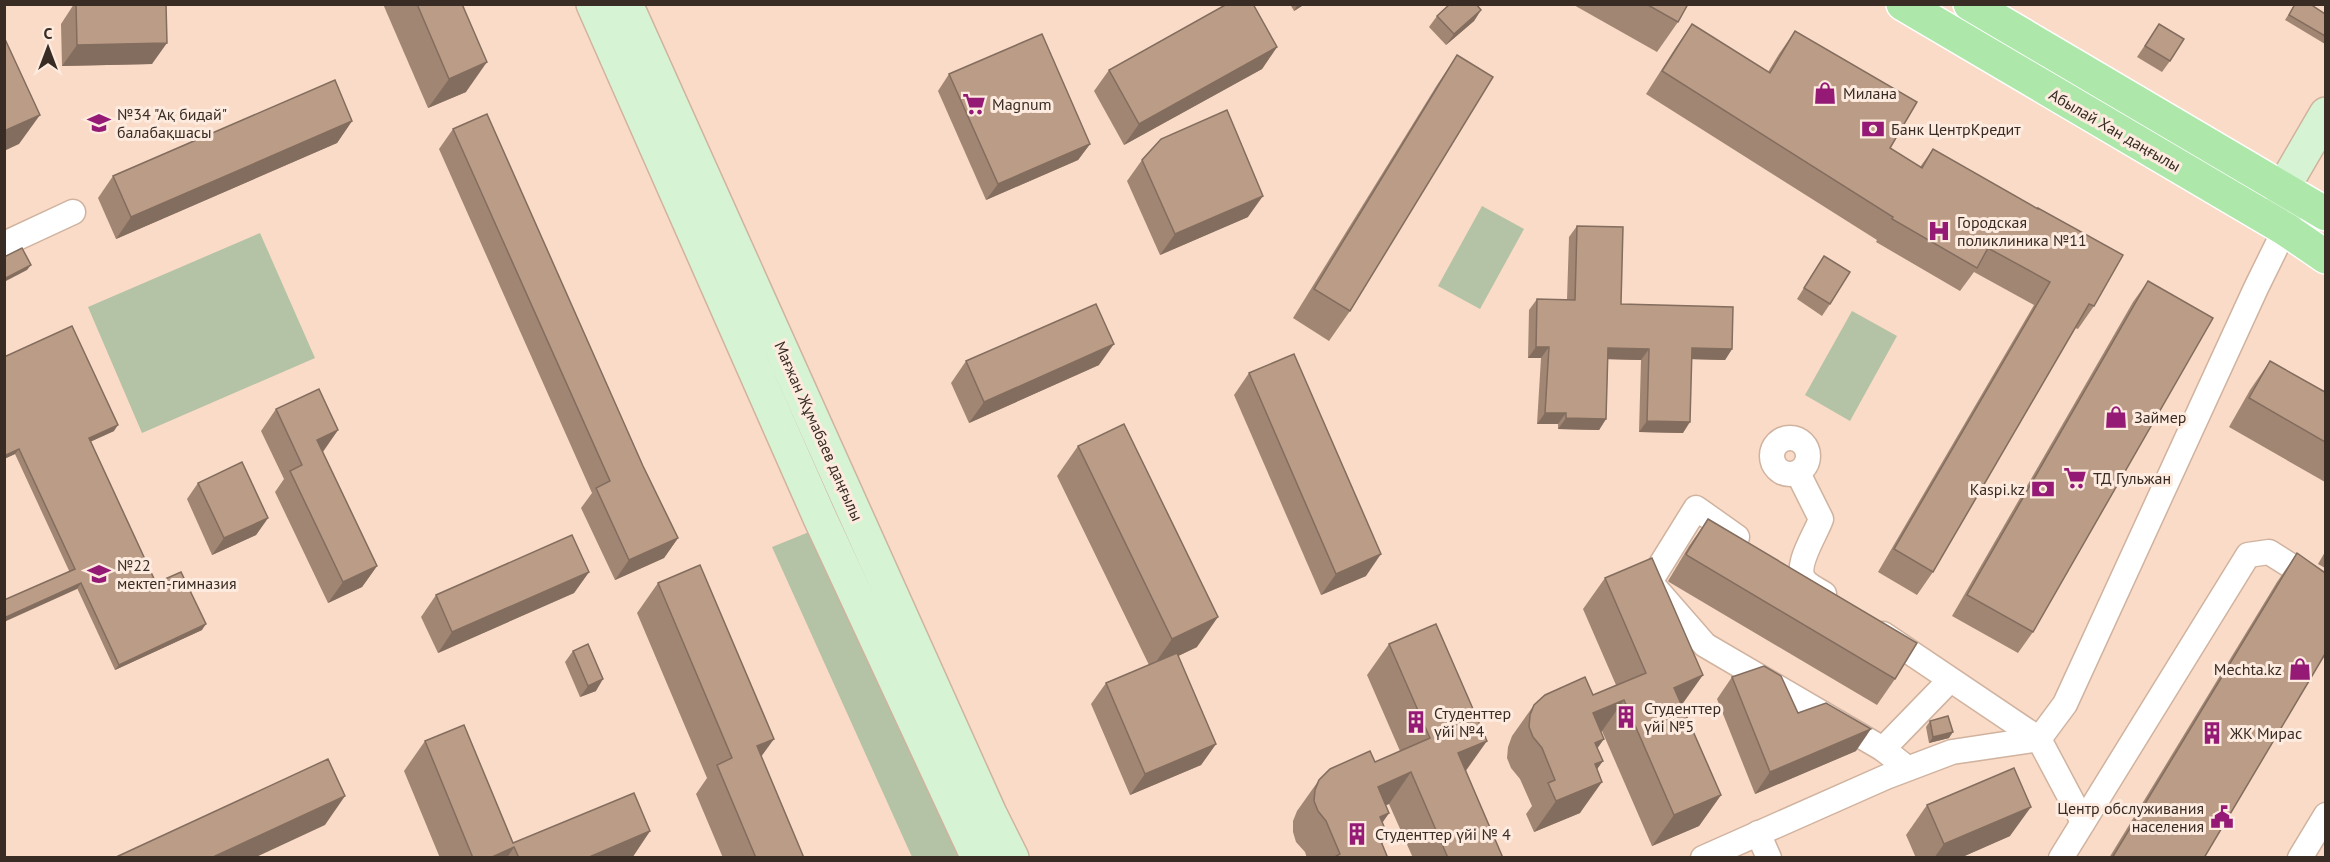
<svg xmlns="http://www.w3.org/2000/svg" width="2330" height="862" font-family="'PT Sans',sans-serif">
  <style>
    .grass { fill: #b4c2a5 }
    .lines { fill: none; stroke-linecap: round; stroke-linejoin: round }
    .street-casing { stroke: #d0b39f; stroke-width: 27 }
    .secondary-casing { stroke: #d0b39f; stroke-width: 36 }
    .primary-casing { stroke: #fff; stroke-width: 36 }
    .street { stroke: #fff; stroke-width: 24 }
    .secondary { stroke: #d6f4d4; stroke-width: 33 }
    .primary { stroke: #ade8aa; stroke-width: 33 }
    .wall { fill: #a18674 }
    .shaded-wall { fill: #836d5e }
    .building { fill: #bb9c87; stroke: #836d5e; stroke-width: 1.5 }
    .labels { text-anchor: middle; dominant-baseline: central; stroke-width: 6; stroke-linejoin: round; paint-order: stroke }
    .poi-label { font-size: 16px; fill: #382c24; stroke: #feebdf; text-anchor: start }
    .street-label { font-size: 16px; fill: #382c24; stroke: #feebdf }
  </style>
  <rect width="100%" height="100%" fill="#fadbc7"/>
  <g class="grass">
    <polygon points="1482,206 1524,229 1480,309 1438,286"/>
    <polygon points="260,233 315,358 142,433 88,307"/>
    <polygon points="1852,311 1897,336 1850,421 1805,395"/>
    <polygon points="814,530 961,857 912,857 772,547"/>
  </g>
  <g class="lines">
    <g class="street-casing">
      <g id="street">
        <polyline points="4,244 73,212"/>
        <circle cx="1790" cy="456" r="18"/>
        <path d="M 1798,473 L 1821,519 C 1816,534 1793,567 1805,581 C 1809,586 1818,590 1824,594"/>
        <polyline points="1737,537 1696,508 1650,582 1705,645 1883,749 1907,768"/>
        <polyline points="1883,634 2039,739 2083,822"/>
        <polyline points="1883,749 1950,680"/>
        <polyline points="1758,833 1769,858"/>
        <polyline points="1703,858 1886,777 1952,752 2039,739 2065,704 2256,288 2285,229"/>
        <polyline points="2061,858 2248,555 2269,552 2326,588"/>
        <polyline points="2300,858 2326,815"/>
      </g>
    </g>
    <g class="secondary-casing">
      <g id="secondary">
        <polyline points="593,4 820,518 978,858"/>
        <polyline points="626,4 990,814 1012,858"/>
        <polyline points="2284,218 2283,188 2326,114"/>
      </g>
    </g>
    <g class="primary-casing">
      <g id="primary">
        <polyline points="1903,4 2285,229 2326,257"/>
        <polyline points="1970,4 2326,214"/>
      </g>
    </g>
    <use href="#street" class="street"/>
    <use href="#secondary" class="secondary"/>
    <use href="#primary" class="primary"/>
  </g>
  <g class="wall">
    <polygon points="74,4 166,4 152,64 62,66 61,24"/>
    <polygon points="383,4 462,4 466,92 428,108"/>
    <polygon points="1290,4 1305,4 1294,11"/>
    <polygon points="1572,4 1688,4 1678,22 1657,52"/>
    <polygon points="2295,4 2310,4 2325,14 2325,44 2285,20"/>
    <polygon points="1481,10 1474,21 1446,45 1429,27 1437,16"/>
    <polygon points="1692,24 1768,72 1779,54 1795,31 1890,148 1920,167 1933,149 2094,306 2078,329 2075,328 1933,572 1917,595 1878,572 2034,305 1974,272 1960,291 1876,242 1877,240 1646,94 1676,47"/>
    <polygon points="2159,24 2170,61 2162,72 2137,57"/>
    <polygon points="1277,47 1262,69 1124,145 1094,91 1109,70"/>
    <polygon points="1457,55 1350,311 1329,341 1293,318 1437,85"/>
    <polygon points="949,74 1090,144 1078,160 986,200 938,91"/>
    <polygon points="352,121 337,143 116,239 98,198 113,176"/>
    <polygon points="453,129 643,466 678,538 664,558 615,580 581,508 592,493 439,149"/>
    <polygon points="1142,160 1248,217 1160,255 1127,181"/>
    <polygon points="1577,226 1621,304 1732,349 1725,360 1692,359 1683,433 1639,432 1641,360 1608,359 1606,419 1599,430 1558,429 1558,424 1537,424 1541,358 1528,358 1529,310 1537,299 1567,300 1569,237"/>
    <polygon points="1824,256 1830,304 1822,316 1797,299"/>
    <polygon points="2148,281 2033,632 2018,653 1952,616 2133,302"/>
    <polygon points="4,357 114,431 90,442 156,583 202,630 115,670 15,454 4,459"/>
    <polygon points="966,361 1099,365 969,423 951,383"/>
    <polygon points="2270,361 2325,392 2325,482 2229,427 2250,390"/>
    <polygon points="1249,373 1366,576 1321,595 1234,395"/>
    <polygon points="276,409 338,430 323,452 377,566 362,587 328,603 275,492 284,479 261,431"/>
    <polygon points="1078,446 1197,647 1178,656 1216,744 1201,765 1130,795 1091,704 1106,683 1149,665 1057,476"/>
    <polygon points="198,483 268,518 256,535 212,555 187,499"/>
    <polygon points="1708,519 1895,679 1877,705 1669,582 1668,581 1689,546"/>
    <polygon points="2325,552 2325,568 2318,564"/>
    <polygon points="2297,553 2204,858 2109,858 2277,582"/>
    <polygon points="589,572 574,593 438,653 421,617 436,595"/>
    <polygon points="1605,578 1682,705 1721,795 1699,826 1652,846 1602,731 1601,732 1597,748 1597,770 1580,813 1534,832 1526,814 1532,806 1520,779 1511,768 1507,758 1508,747 1512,736 1534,705 1593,695 1616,685 1583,609"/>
    <polygon points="658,583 761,757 804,858 723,858 696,794 707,778 637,613"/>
    <polygon points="1389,644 1466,771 1503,858 1413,858 1389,804 1385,805 1389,813 1382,823 1382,844 1386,858 1307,858 1305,852 1296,842 1293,832 1293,821 1297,811 1319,780 1375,762 1400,751 1367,675"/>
    <polygon points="573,651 596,691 580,697 565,662"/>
    <polygon points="1732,677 1798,713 1856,751 1755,794 1717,699"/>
    <polygon points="1930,721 1949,738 1929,743 1926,727"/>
    <polygon points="425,741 513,843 650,831 632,858 440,858 404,771"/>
    <polygon points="1927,805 2010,836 1960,858 1916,858 1906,835"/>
  </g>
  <g class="shaded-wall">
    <polygon points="1298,4 1305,4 1294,11"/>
    <polygon points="1481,10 1474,21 1446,45 1454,34"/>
    <polygon points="167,43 152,64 62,66 77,45"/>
    <polygon points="1277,47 1262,69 1124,145 1139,124"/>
    <polygon points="487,62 466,92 428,108 449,79"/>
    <polygon points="40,115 19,144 4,151 4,131"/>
    <polygon points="352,121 337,143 116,239 131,217"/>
    <polygon points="1090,144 1078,160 986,200 998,184"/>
    <polygon points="1263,196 1248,217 1160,255 1175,234"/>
    <polygon points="31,265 27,270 4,282 4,279"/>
    <polygon points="1114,344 1099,365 969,423 984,402"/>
    <polygon points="1536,347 1549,347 1541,358 1528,358"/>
    <polygon points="1608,348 1649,349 1641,360 1600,359"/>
    <polygon points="1692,348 1732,349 1725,360 1685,359"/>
    <polygon points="1545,413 1566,413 1558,424 1537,424"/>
    <polygon points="1566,418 1606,419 1599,430 1558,429"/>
    <polygon points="1647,421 1690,422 1683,433 1639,432"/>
    <polygon points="118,425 114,431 85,444 89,438"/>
    <polygon points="338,430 323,451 302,461 317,440"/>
    <polygon points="19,449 15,454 4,459 4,456"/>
    <polygon points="268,518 256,535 212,555 224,538"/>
    <polygon points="678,538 664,558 615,580 629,560"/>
    <polygon points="1381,554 1366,576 1321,595 1336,574"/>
    <polygon points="377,566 362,587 328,603 343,582"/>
    <polygon points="589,572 574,593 438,653 452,632"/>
    <polygon points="81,583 77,589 4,622 4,618"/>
    <polygon points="1218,617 1197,647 1151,669 1172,639"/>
    <polygon points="206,624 202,630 115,670 119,665"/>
    <polygon points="1703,675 1681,706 1674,688"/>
    <polygon points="603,679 596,691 580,697 588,686"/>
    <polygon points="1624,700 1602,731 1571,744 1593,713"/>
    <polygon points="1871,729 1856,751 1755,794 1770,772"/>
    <polygon points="1953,732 1949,738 1929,743 1933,737"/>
    <polygon points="774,739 753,768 757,746"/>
    <polygon points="1604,739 1582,770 1595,743"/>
    <polygon points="1487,741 1465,772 1458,753"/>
    <polygon points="1216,744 1201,765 1130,795 1145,774"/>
    <polygon points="1603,761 1582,790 1602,782 1580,813 1534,832 1556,801 1595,764"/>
    <polygon points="1411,772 1389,804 1356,818 1378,787"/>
    <polygon points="1721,795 1699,826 1652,846 1674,815"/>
    <polygon points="345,796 325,825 254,858 211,858"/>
    <polygon points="2031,807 2010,836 1960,858 1934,858 1944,844"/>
    <polygon points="1389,813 1367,845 1380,817"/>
    <polygon points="650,831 632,858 587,858"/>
    <polygon points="1388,836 1372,858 1380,839"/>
    <polygon points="514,847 507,858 490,858"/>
  </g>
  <g class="building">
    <polygon points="76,4 166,4 167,43 77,45"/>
    <polygon points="417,4 462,4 487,62 449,79"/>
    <polygon points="1227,4 1253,4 1277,47 1139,124 1109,70"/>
    <polygon points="1450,4 1476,4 1481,10 1454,34 1437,16"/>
    <polygon points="1646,4 1688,4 1678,22"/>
    <polygon points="2295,4 2310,4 2325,14 2325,36 2289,15"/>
    <polygon points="1692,24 1770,73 1795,31 1917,102 1890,148 1922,168 1933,149 2038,209 2038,208 2123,255 2094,306 2089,304 1933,572 1894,549 2050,282 1988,248 1977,268 1892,219 1893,217 1662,71"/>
    <polygon points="2159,24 2184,39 2170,61 2145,46"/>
    <polygon points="1042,34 1090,144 998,184 949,74"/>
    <polygon points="4,37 40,115 4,131"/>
    <polygon points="1457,55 1493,77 1350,311 1314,289"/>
    <polygon points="335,80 352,121 131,217 113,176"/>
    <polygon points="1227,110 1263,196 1175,234 1142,160 1161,139"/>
    <polygon points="487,114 643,466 678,538 629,560 596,488 610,481 453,129"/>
    <polygon points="1577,226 1623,227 1621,304 1733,307 1732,349 1692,348 1690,422 1647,421 1649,349 1608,348 1606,419 1566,418 1566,413 1545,413 1549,347 1536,347 1537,299 1575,300"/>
    <polygon points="22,248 31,265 4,279 4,257"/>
    <polygon points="1824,256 1850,272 1830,304 1804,288"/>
    <polygon points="2148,281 2213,318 2033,632 1967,595"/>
    <polygon points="1096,304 1114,344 984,402 966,361"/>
    <polygon points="72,326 118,425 89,438 156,583 181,572 206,624 119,665 81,583 4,618 4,600 75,569 19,449 4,456 4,357"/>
    <polygon points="1294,354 1381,554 1336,574 1249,373"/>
    <polygon points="2270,361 2325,392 2325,442 2249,398"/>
    <polygon points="319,389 338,430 317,440 377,566 343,582 290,471 302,465 276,409"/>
    <polygon points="1124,424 1218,617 1172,639 1078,446"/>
    <polygon points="242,462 268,518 224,538 198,483"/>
    <polygon points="1708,519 1917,643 1895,679 1688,556 1686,554"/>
    <polygon points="572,535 589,572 452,632 436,595"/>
    <polygon points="2297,553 2325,573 2325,654 2204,858 2112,858"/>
    <polygon points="1652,558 1703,675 1674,688 1721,795 1674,815 1624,700 1593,713 1604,739 1595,743 1603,761 1595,764 1602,782 1556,801 1548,783 1555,780 1542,748 1533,737 1529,727 1530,715 1534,705 1545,695 1585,677 1593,695 1646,673 1605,578"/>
    <polygon points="700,565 774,739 757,746 804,858 756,858 717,765 732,758 658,583"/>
    <polygon points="1436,624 1487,741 1458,753 1503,858 1448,858 1411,772 1378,787 1389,813 1380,817 1388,836 1380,839 1387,856 1384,858 1333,858 1340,854 1326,821 1318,811 1314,801 1315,790 1319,780 1330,769 1370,751 1375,762 1430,738 1389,644"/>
    <polygon points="588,644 603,679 588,686 573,651"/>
    <polygon points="1177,653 1216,744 1145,774 1106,683"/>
    <polygon points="1764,666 1781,676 1798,713 1826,703 1871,729 1770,772 1732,677"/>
    <polygon points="1948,716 1953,732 1933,737 1930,721"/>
    <polygon points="464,725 513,843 634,793 650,831 587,858 519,858 514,847 490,858 473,858 425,741"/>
    <polygon points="328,759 345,796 211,858 114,858"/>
    <polygon points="2014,768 2031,807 1944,844 1927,805"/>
  </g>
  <defs>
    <g id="shop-bare" transform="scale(1.8)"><path d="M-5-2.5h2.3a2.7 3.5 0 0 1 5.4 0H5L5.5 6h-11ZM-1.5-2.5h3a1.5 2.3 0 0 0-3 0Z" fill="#941a76" stroke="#feebdf" stroke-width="2.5" paint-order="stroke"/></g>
    <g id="supermarket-bare" transform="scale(1.8)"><path d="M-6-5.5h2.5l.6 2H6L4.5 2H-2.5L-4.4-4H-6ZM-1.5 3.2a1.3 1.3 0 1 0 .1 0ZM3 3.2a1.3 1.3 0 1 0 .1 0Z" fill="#941a76" stroke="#feebdf" stroke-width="2.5" paint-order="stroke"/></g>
    <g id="school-bare" transform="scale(1.8)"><path d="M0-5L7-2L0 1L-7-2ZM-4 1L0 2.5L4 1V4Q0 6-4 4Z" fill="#941a76" stroke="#feebdf" stroke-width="2.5" paint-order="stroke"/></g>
    <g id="bank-bare" transform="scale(1.8)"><path d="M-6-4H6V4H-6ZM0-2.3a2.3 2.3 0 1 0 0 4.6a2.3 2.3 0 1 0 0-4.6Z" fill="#941a76" stroke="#feebdf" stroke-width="2.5" paint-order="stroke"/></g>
    <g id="hospital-bare" transform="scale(1.8)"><path d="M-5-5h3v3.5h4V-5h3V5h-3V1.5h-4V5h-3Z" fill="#941a76" stroke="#feebdf" stroke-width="2.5" paint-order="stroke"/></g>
    <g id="building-bare" transform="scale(1.8)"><path d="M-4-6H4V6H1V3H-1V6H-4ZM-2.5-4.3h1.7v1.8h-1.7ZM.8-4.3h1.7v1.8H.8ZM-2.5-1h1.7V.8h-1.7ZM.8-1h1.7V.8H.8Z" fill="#941a76" stroke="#feebdf" stroke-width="2.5" paint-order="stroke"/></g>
    <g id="civic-bare" transform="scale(1.8)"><path d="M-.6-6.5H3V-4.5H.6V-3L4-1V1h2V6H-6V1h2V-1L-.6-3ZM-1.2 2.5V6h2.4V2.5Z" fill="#941a76" stroke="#feebdf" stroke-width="2.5" paint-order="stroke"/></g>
  </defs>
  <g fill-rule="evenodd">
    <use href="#shop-bare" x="1825" y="93"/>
    <use href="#supermarket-bare" x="974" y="104"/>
    <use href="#school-bare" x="99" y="123"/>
    <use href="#bank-bare" x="1873" y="129"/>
    <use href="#hospital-bare" x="1939" y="231"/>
    <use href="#shop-bare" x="2116" y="417"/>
    <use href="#supermarket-bare" x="2075" y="478"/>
    <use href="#bank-bare" x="2043" y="489"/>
    <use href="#school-bare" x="99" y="574"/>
    <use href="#shop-bare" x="2300" y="669"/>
    <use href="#building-bare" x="1626" y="717"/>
    <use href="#building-bare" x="1416" y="722"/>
    <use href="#building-bare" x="2212" y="733"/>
    <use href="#civic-bare" x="2222" y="817"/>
    <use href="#building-bare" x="1357" y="834"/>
  </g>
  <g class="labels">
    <g class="poi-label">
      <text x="1843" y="93">Милана</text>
      <text x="992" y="104">Magnum</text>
      <text x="117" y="114">№34 "Ақ бидай"<tspan x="117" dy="18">балабақшасы</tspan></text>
      <text x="1891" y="129">Банк ЦентрКредит</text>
      <text x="1957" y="222">Городская<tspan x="1957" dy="18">поликлиника №11</tspan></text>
      <text x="2134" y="417">Займер</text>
      <text x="2093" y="478">ТД Гульжан</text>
      <text x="2025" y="489" text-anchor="end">Kaspi.kz</text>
      <text x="117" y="565">№22<tspan x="117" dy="18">мектеп-гимназия</tspan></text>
      <text x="2282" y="669" text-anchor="end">Mechta.kz</text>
      <text x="1644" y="708">Студенттер<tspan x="1644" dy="18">үйі №5</tspan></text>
      <text x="1434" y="713">Студенттер<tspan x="1434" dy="18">үйі №4</tspan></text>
      <text x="2230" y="733">ЖК Мирас</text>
      <text x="2204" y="808" text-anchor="end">Центр обслуживания<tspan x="2204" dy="18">населения</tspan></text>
      <text x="1375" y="834">Студенттер үйі № 4</text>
    </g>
    <g class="street-label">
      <text transform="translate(2115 130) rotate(30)">Абылай Хан даңғылы</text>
      <text transform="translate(819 431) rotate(66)">Мағжан Жұмабаев даңғылы</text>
    </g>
  </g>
  <rect width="2330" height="862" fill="none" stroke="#382c24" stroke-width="12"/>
  <g transform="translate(48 48)" stroke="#feebdf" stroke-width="4.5" paint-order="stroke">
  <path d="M0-4.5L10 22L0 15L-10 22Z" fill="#382c24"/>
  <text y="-9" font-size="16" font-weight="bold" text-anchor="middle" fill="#382c24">С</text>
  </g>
</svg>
